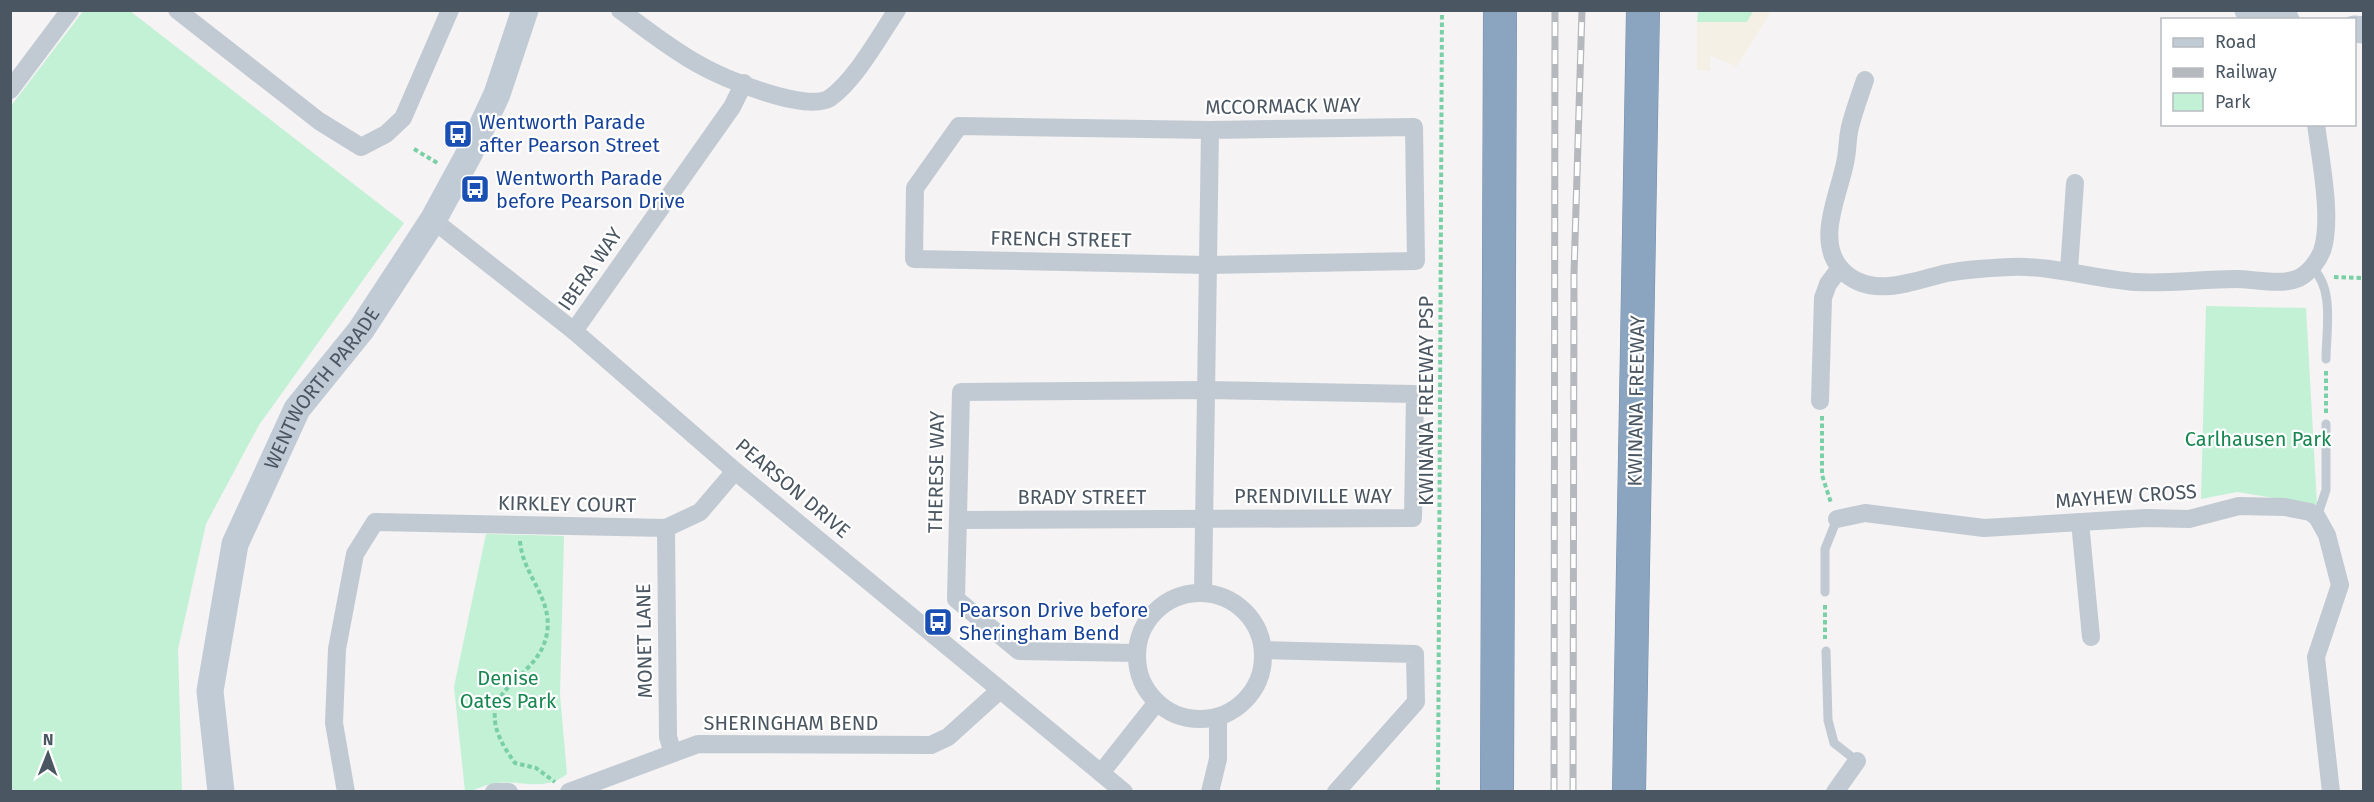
<svg xmlns="http://www.w3.org/2000/svg" width="2374" height="802" font-family="'Fira Sans',sans-serif">
  <style>
    .green { fill: #c3f1d5 }
    .sand { fill: #f5f0e5 }
    .lines { fill: none; stroke-linecap: round; stroke-linejoin: round }
    .highway-casing { stroke: #7690ad; stroke-width: 34 }
    .path { stroke: #7ad0a6; stroke-width: 4; stroke-dasharray: 4.5 3; stroke-linecap: butt }
    .lane { stroke: #c1cad2; stroke-width: 9 }
    .street { stroke: #c1cad2; stroke-width: 18 }
    .secondary { stroke: #c1cbd6; stroke-width: 27 }
    .highway { stroke: #8ba5c1; stroke-width: 33 }
    .rail-casing { stroke: #b5b8bd; stroke-width: 7 }
    .rail { stroke: #fff; stroke-width: 4.5; stroke-dasharray: 14; stroke-linecap: butt }
    .labels { text-anchor: middle; dominant-baseline: central; stroke-width: 4.5; stroke-linejoin: round; paint-order: stroke }
    .street-label { font-size: 20px; fill: #4a5661; stroke: #fff }
    .transit-label { font-size: 20px; fill: #164399; stroke: #fff; text-anchor: start }
    .park-label { font-size: 20px; fill: #17864f; stroke: #fff }
  </style>
  <rect width="100%" height="100%" fill="#f5f3f3"/>
  <g class="green">
    <polygon points="84,10 130,11 404,223 259,425 206,524 178,649 182,791 11,791 11,106"/>
    <polygon points="1698,11 1754,11 1747,22 1697,22"/>
    <polygon points="2206,306 2306,308 2317,505 2237,492 2201,499"/>
    <path d="M 486,534 L 564,536 L 560,695 L 567,774 C 545,792 522,780 497,783 C 484,784 477,791 465,791 L 454,687 Z"/>
  </g>
  <polygon class="sand" points="1754,10 1771,11 1737,66 1710,56 1710,71 1697,70 1697,22 1747,22"/>
  <g class="lines">
    <g class="highway-casing">
      <g id="highway">
        <polyline points="1497,792 1500,10"/>
        <polyline points="1629,792 1643,10"/>
      </g>
    </g>
    <g class="path">
      <polyline points="414,149 439,164"/>
      <polyline points="2334,277 2364,278"/>
      <polyline points="2326,413 2326,369"/>
      <polyline points="1822,416 1822,475 1831,503"/>
      <path d="M 520,541 C 522,574 553,598 547,633 C 538,687 458,686 515,763 L 536,768 L 555,782"/>
      <polyline points="1825,605 1825,639"/>
      <polyline points="1438,792 1442,10"/>
    </g>
    <g class="lane">
      <path d="M 2312,268 C 2335,288 2326,332 2326,359"/>
      <polyline points="2317,517 2326,490 2326,424"/>
      <polyline points="1825,592 1825,549 1837,519"/>
      <polyline points="1826,651 1828,720 1834,743 1857,761"/>
    </g>
    <g class="street">
      <polyline points="177,10 319,121 361,147 386,134 403,118 450,10"/>
      <path d="M 620,10 C 646,29 672,50 700,65 C 724,79 807,113 830,98 C 856,79 879,37 897,10"/>
      <path d="M 1865,80 C 1860,95 1854,111 1850,127 C 1847,139 1848,151 1845,163 C 1839,194 1816,239 1840,268 C 1869,301 1912,281 1947,273 C 1968,269 1989,268 2010,267 C 2053,265 2093,279 2136,282 C 2169,284 2202,279 2235,279 C 2255,279 2281,286 2299,278 C 2309,273 2318,261 2322,251 C 2333,220 2320,157 2316,124"/>
      <polyline points="10,90 70,10"/>
      <polygon points="959,126 1210,130 1414,127 1416,261 1208,265 914,259 915,188"/>
      <polyline points="433,220 574,331 735,471 1124,792"/>
      <polyline points="2069,270 2075,183"/>
      <polyline points="574,331 732,107 744,83"/>
      <polyline points="1820,401 1823,298 1828,284 1840,268"/>
      <polyline points="1837,519 1865,513 1984,528 2146,518 2189,519 2239,506 2285,507 2310,512 2317,517 2327,535 2340,585 2316,657 2331,792"/>
      <polyline points="958,520 1413,518 1415,394 1207,390 961,392 956,599 1019,651 1137,653"/>
      <polyline points="2080,522 2091,637"/>
      <polyline points="666,528 668,737 673,753"/>
      <polyline points="1203,592 1210,130"/>
      <circle cx="1200" cy="656" r="63"/>
      <polyline points="1264,650 1415,654 1416,702 1336,792"/>
      <polyline points="1101,773 1157,702"/>
      <polyline points="346,792 334,723 337,649 355,554 375,522 666,528 700,512 735,471"/>
      <polyline points="494,792 509,792"/>
      <polyline points="569,792 698,744 931,745 948,737 1000,690"/>
      <polyline points="1210,792 1218,759 1218,717"/>
      <polyline points="1835,792 1857,761"/>
    </g>
    <g class="secondary">
      <polyline points="2248,10 2286,20"/>
      <polyline points="2354,29 2364,30"/>
      <path id="s1" d="M 221,792 L 210,691 L 235,544 L 297,409 L 361,330 L 433,220 L 469,154 L 497,94 L 525,10"/>
    </g>
    <use href="#highway" class="highway"/>
    <g class="rail-casing">
      <g id="rail">
        <polyline points="1554,792 1555,10"/>
        <polyline points="1573,792 1574,274 1582,10"/>
      </g>
    </g>
    <use href="#rail" class="rail"/>
  </g>
  <defs>
    <g id="bus-square" transform="scale(1.5)"><rect x="-9" y="-9" width="18" height="18" rx="4" fill="#1a4fb4" stroke="#fff"/><path d="M-5-6H5V4H4V6H2V4H-2V6H-4V4H-5ZM-3.5-4V0h7V-4ZM-3.5 1.2v1.5H-2V1.2ZM2 1.2v1.5H3.5V1.2Z" fill="#fff"/></g>
  </defs>
  <g fill-rule="evenodd">
    <use href="#bus-square" x="458" y="134"/>
    <use href="#bus-square" x="475" y="189"/>
    <use href="#bus-square" x="938" y="622"/>
  </g>
  <g class="labels">
    <g class="street-label">
      <text transform="translate(1283 106) rotate(-1)">MCCORMACK WAY</text>
      <text transform="translate(1061 239) rotate(1)">FRENCH STREET</text>
      <text transform="translate(590 269) rotate(-55)">IBERA WAY</text>
      <text stroke="none"><textPath href="#s1" startOffset="430">WENTWORTH PARADE</textPath></text>
      <text transform="translate(1426 401) rotate(-90)">KWINANA FREEWAY PSP</text>
      <text transform="translate(1636 401) rotate(-89)">KWINANA FREEWAY</text>
      <text transform="translate(936 472) rotate(-89)">THERESE WAY</text>
      <text transform="translate(793 488) rotate(40)">PEARSON DRIVE</text>
      <text x="1313" y="496">PRENDIVILLE WAY</text>
      <text transform="translate(2126 496) rotate(-4)">MAYHEW CROSS</text>
      <text x="1082" y="497">BRADY STREET</text>
      <text transform="translate(567 504) rotate(1)">KIRKLEY COURT</text>
      <text transform="translate(644 641) rotate(-91)">MONET LANE</text>
      <text x="791" y="723">SHERINGHAM BEND</text>
    </g>
    <g class="transit-label">
      <text x="479" y="122">Wentworth Parade<tspan x="479" dy="23">after Pearson Street</tspan></text>
      <text x="496" y="178">Wentworth Parade<tspan x="496" dy="23">before Pearson Drive</tspan></text>
      <text x="959" y="610">Pearson Drive before<tspan x="959" dy="23">Sheringham Bend</tspan></text>
    </g>
    <g class="park-label">
      <text x="2258" y="439">Carlhausen Park</text>
      <text x="508" y="678">Denise<tspan x="508" dy="23">Oates Park</tspan></text>
    </g>
  </g>
  <rect width="2374" height="802" fill="none" stroke="#4a5661" stroke-width="24"/>
  <rect x="2161" y="18" width="195" height="108" fill="#ffffff" stroke="#b7bbc0" stroke-width="1.5"/>
  <rect x="2173" y="38" width="30" height="9" fill="#c1cbd6" stroke="#b7bbc0" stroke-width="1.5"/>
  <text x="2215" y="48" font-size="18" fill="#4a5661">Road</text>
  <rect x="2173" y="68" width="30" height="9" fill="#b5b8bd" stroke="#b7bbc0" stroke-width="1.5"/>
  <text x="2215" y="78" font-size="18" fill="#4a5661">Railway</text>
  <rect x="2173" y="93" width="30" height="18" fill="#c3f1d5" stroke="#b7bbc0" stroke-width="1.5"/>
  <text x="2215" y="108" font-size="18" fill="#4a5661">Park</text>
  <g transform="translate(48 754) rotate(1)" stroke="#ffffff" stroke-width="4.5" paint-order="stroke">
  <path d="M0-4.5L10 22L0 15L-10 22Z" fill="#4a5661"/>
  <text y="-9" font-size="16" font-weight="bold" text-anchor="middle" fill="#4a5661">N</text>
  </g>
</svg>
